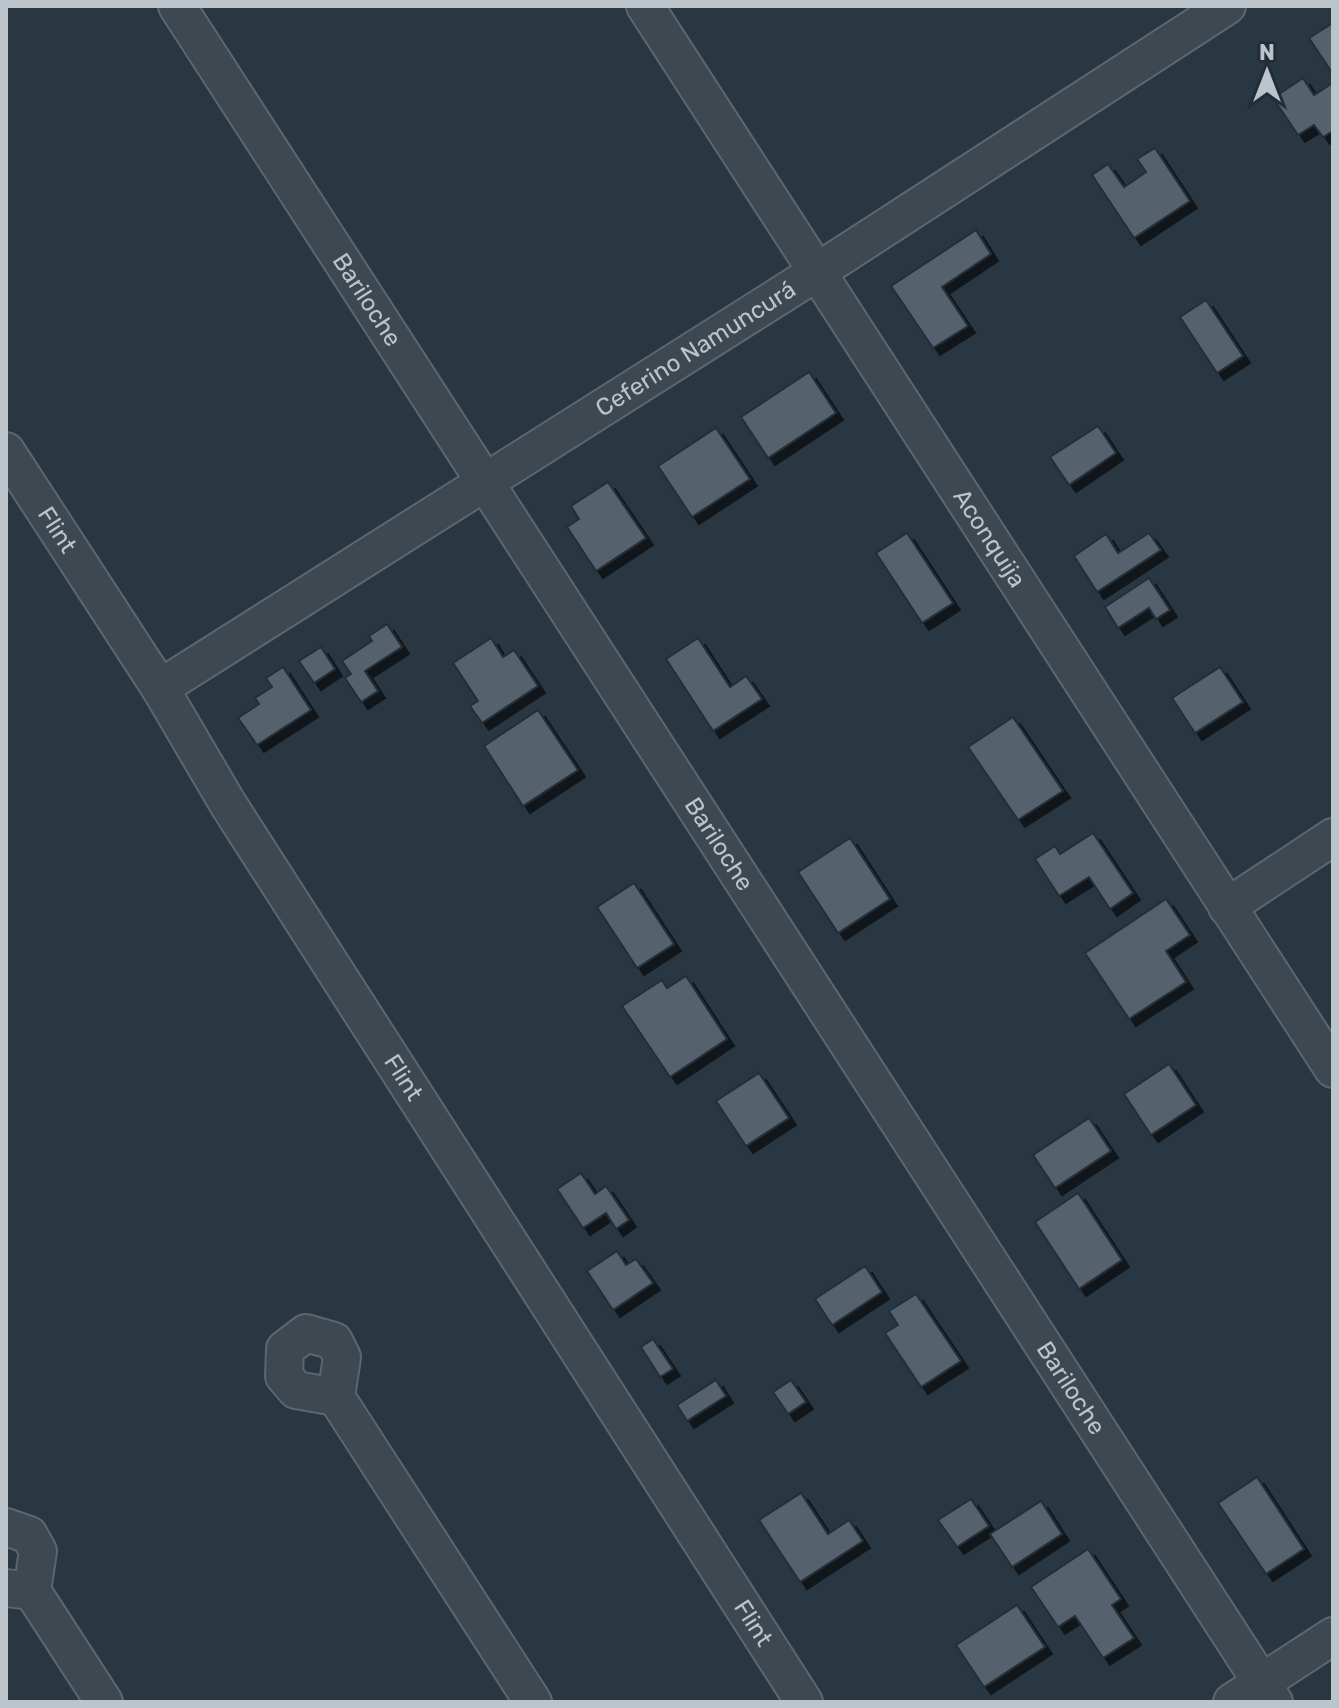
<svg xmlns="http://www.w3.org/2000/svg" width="1339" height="1708" font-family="Rubik,sans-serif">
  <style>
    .building { fill: #55626e; stroke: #242f39; stroke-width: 2; filter: url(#shadow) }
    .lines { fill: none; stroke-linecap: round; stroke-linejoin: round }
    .minor-casing { stroke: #5c666f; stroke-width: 40 }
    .minor { stroke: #3e4851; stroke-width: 36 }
    .labels { text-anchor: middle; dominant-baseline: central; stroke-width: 8; stroke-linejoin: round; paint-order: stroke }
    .street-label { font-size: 24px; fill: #bbc3cb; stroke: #222d37 }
  </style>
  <defs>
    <filter id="shadow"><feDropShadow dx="7" dy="7" stdDeviation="0" flood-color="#0009"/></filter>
  </defs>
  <rect width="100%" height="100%" fill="#293742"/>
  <g class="building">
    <polygon points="1333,23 1333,74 1309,38"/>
    <polygon points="1303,78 1314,95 1331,84 1333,87 1333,131 1323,137 1314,125 1298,135 1273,98"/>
    <polygon points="1155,148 1190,201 1134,238 1092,175 1108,164 1124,187 1146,172 1137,159"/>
    <polygon points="976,230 991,254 942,287 968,326 933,348 891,286"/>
    <polygon points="1206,300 1243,356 1217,373 1180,317"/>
    <polygon points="809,372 836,413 768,458 741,417"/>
    <polygon points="1098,426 1116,453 1069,485 1050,457"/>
    <polygon points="716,428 750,479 692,517 658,466"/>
    <polygon points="608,482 646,538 596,571 567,527 579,519 571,506"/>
    <polygon points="907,533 953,603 922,623 876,553"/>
    <polygon points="1149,533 1161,550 1097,592 1074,556 1106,534 1118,553"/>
    <polygon points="1149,578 1170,610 1156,619 1149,608 1118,628 1105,607"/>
    <polygon points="387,624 402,647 365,671 378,691 361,702 345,678 351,674 342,661 372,641 369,636"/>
    <polygon points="491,638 503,657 514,650 538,686 482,723 470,706 478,701 453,663"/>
    <polygon points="698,638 730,687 746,676 762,699 713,731 666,659"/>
    <polygon points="321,647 335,669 314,683 299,661"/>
    <polygon points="283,667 311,710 257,745 238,718 259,704 255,698 272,687 266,678"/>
    <polygon points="1220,667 1243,702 1195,733 1172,698"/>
    <polygon points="538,710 578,770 523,806 484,746"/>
    <polygon points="1013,717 1063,791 1018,820 968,747"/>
    <polygon points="1093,833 1133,893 1110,909 1089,877 1059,896 1035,859 1055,846 1060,854"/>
    <polygon points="850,838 890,899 838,933 798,872"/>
    <polygon points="634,883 674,944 637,968 597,907"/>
    <polygon points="1166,899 1190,935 1166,951 1186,982 1129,1019 1085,953"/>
    <polygon points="686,976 727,1039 670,1077 622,1006 662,980 667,988"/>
    <polygon points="1169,1064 1196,1105 1151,1135 1124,1094"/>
    <polygon points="759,1073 789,1118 746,1146 716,1101"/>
    <polygon points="1089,1118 1111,1151 1055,1188 1033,1155"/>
    <polygon points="581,1173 595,1194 606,1186 629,1220 616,1229 606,1213 583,1228 557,1189"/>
    <polygon points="1078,1193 1122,1260 1079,1289 1035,1222"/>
    <polygon points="617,1251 626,1265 636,1259 653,1283 613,1310 587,1271"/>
    <polygon points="865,1266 882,1292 832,1325 815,1299"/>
    <polygon points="916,1294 961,1361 921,1387 885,1333 898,1325 889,1311"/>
    <polygon points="653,1339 673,1369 660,1377 641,1347"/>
    <polygon points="716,1380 726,1396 687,1421 677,1405"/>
    <polygon points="791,1380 806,1402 788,1414 773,1392"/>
    <polygon points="1257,1477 1304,1549 1266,1574 1218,1503"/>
    <polygon points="801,1493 828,1534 849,1520 863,1541 800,1582 759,1520"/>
    <polygon points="971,1499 989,1526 957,1547 938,1520"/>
    <polygon points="1041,1501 1062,1534 1012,1567 990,1534"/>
    <polygon points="1088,1549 1121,1599 1112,1605 1134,1638 1103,1658 1075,1616 1058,1627 1031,1587"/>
    <polygon points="1017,1605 1045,1647 984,1687 956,1645"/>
  </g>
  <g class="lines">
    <g class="minor-casing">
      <g id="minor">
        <path id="s1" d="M 177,6 L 1274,1702"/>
        <path id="s2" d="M 645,6 L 1333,1069"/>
        <path id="s3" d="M 6,451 L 160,688 L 228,804 L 804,1702"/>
        <path id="s4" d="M 160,688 L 817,272 L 1227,6"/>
        <polyline points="1227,907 1333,837"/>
        <polygon points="306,1333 334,1341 342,1357 336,1397 296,1390 284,1376 285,1349"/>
        <polyline points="336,1397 533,1702"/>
        <polyline points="6,1527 29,1535 38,1551 32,1591 6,1588"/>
        <polyline points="32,1591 104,1702"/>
        <polyline points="1232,1702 1333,1636"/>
      </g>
    </g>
    <use href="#minor" class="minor"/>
  </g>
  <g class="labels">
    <g class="street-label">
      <text stroke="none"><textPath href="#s1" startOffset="350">Bariloche</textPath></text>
      <text stroke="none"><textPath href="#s4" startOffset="634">Ceferino Namuncurá</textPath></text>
      <text stroke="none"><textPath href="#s3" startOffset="94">Flint</textPath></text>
      <text stroke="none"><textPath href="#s2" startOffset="634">Aconquija</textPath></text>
      <text stroke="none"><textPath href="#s1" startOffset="998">Bariloche</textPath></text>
      <text stroke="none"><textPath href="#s3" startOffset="742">Flint</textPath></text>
      <text stroke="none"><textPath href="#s1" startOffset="1646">Bariloche</textPath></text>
      <text stroke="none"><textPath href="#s3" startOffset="1390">Flint</textPath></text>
    </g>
  </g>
  <rect width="1339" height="1708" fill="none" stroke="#bbc3cb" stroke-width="16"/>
  <g transform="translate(1267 72)" stroke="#222d37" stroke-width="6" paint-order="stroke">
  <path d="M0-6L14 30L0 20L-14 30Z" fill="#bbc3cb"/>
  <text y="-12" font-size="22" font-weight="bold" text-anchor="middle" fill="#bbc3cb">N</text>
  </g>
</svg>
